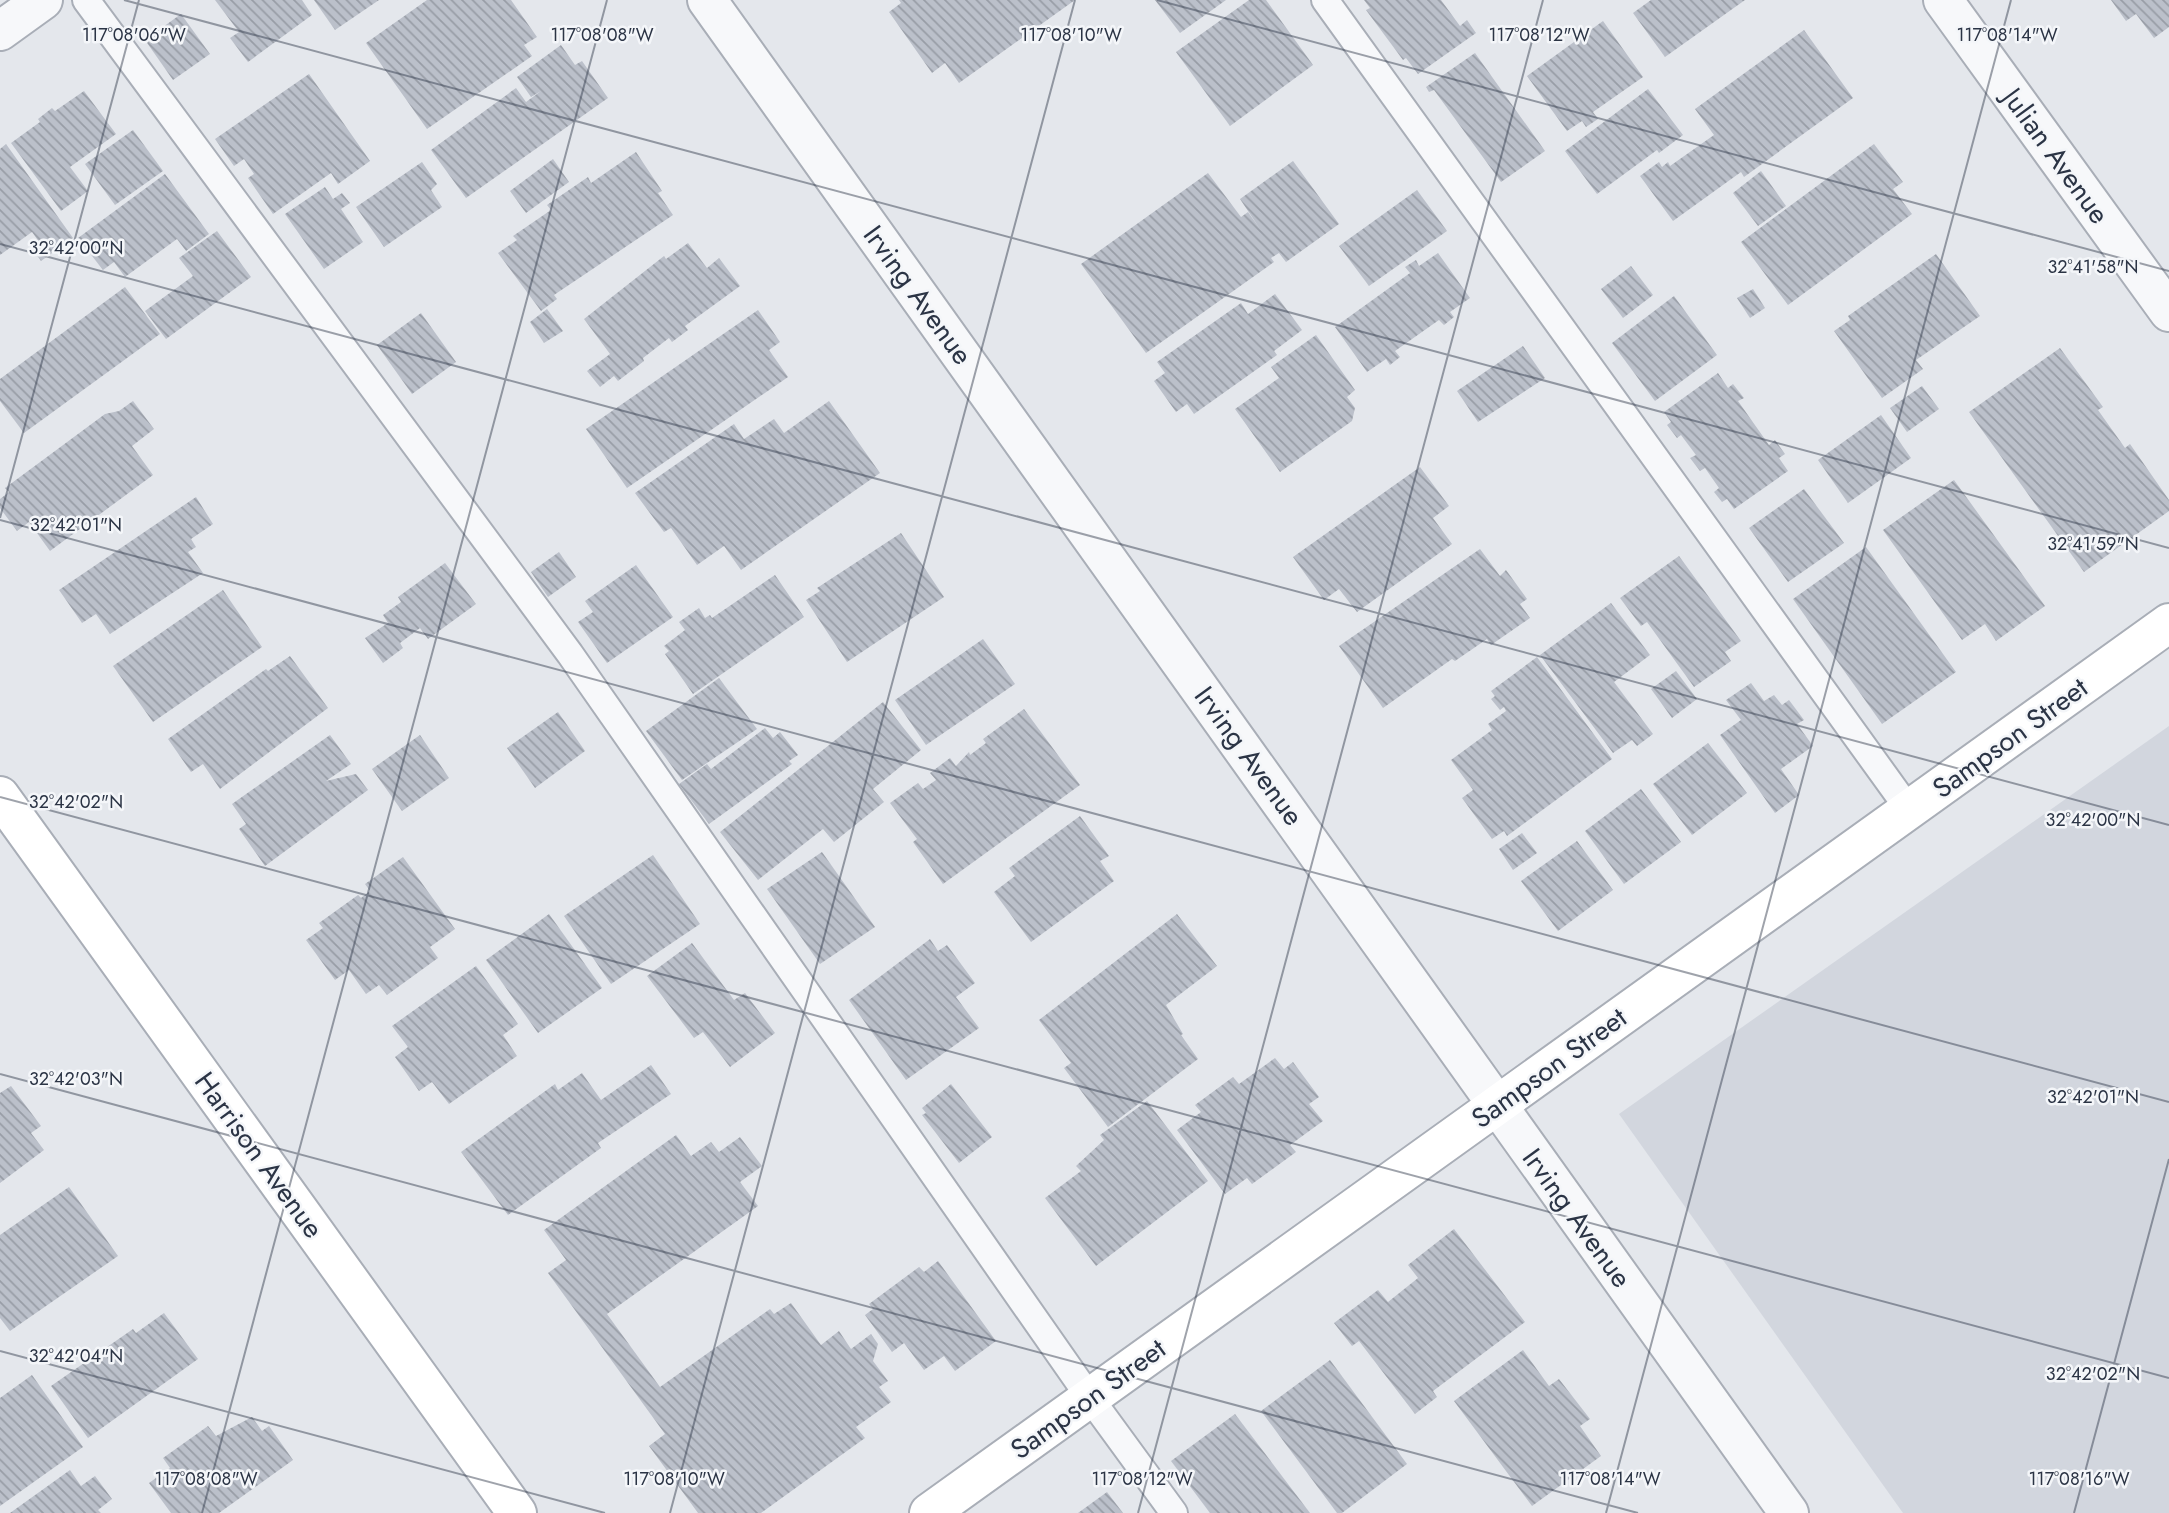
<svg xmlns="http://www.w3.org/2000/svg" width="2169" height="1513" font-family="Jost,sans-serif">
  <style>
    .built { fill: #d2d6de }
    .building { fill: url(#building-back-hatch) }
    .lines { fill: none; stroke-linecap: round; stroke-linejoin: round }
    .lane-casing { stroke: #a9aeb7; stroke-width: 30 }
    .street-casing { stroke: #a9aeb7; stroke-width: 42 }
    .secondary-casing { stroke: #a9aeb7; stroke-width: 42 }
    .lane { stroke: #f7f8fa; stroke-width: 26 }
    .street { stroke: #f7f8fa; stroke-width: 38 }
    .secondary { stroke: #fff; stroke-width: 38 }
    .ticks { fill: none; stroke: #2b3445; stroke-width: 2; stroke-opacity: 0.45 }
    .labels { text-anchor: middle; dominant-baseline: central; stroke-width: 5; stroke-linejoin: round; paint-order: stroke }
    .street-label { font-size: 28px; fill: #2b3445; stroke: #f4f6f9 }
    .ticks-label { font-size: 18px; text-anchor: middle; fill: #2b3445; stroke: #f4f6f9; stroke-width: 5; stroke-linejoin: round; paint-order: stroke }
  </style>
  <defs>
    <pattern id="building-back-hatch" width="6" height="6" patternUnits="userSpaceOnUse" patternTransform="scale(1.75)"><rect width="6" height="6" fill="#bbc0ca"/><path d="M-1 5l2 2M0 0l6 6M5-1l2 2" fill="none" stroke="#989da6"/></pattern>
  </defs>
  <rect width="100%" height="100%" fill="#e4e7ec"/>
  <polygon class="built" points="2169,726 2169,1513 1903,1513 1619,1114"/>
  <g class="building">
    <polygon points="215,0 302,0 312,15 248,62 230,38 239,32"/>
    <polygon points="314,0 379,0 335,30"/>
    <polygon points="427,0 511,0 537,37 524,45 532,56 427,129 366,43"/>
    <polygon points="899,0 1075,0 959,83 945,63 932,73 889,12 901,3"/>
    <polygon points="1155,0 1226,0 1180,33"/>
    <polygon points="1249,0 1266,0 1313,65 1230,126 1176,52"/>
    <polygon points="1364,0 1441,0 1460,26 1467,20 1476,33 1418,74 1406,58 1403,60 1366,10 1370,8"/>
    <polygon points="1651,0 1745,0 1665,57 1633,13"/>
    <polygon points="2111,0 2169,0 2169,27 2154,38 2136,14 2126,21"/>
    <polygon points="181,14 210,54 173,80 145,40"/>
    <polygon points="1603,21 1643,77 1593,112 1598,119 1586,127 1582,121 1567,131 1527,76"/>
    <polygon points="1804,30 1853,98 1744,177 1741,172 1673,221 1640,176 1659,162 1662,167 1668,162 1670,166 1714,135 1695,109"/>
    <polygon points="561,45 575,65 582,61 608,98 466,198 431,150 516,88 526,102 541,91 531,97 517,77"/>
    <polygon points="1475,53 1545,151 1501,182 1434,90 1429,92 1426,87"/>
    <polygon points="309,74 370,161 338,184 331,173 273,214 248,178 254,174 244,159 234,166 215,139"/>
    <polygon points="1648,89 1683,135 1659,153 1657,150 1597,194 1565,151"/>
    <polygon points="84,91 116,134 70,167 88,191 61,211 11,143 40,122 38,119 52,108 55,111"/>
    <polygon points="133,130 163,171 115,205 85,164"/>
    <polygon points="6,144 73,238 41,261 29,244 37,239 32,232 0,255 0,149"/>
    <polygon points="1874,144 1903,182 1893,189 1912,214 1788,305 1741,242"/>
    <polygon points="636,152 662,191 658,193 673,215 554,295 557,299 541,311 498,253 517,240 513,236 551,210 547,205 588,177 591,183"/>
    <polygon points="553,159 569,182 526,213 510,191"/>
    <polygon points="1293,161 1339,224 1286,262 1279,253 1271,258 1274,262 1146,353 1081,264 1208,173 1241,217 1248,212 1260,229 1240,199"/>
    <polygon points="422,162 437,184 431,190 442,207 384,247 356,207"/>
    <polygon points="1761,171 1786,206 1758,226 1733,193"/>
    <polygon points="165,174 209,234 186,251 177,239 125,277 114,262 103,270 78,238"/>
    <polygon points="325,187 333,199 342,193 350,203 341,209 363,242 324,269 285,214"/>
    <polygon points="1417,190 1447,231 1369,286 1339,246"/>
    <polygon points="217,231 251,277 166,339 145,311 193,276 179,258"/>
    <polygon points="688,243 707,268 719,258 740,286 685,326 688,330 672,342 669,338 643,358 644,361 618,381 614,376 600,387 587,371 610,354 584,319 664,256 666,259"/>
    <polygon points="1438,253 1470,298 1450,312 1454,317 1444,325 1439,320 1395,351 1400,357 1390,365 1386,359 1367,372 1335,327 1410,273 1405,267 1416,260 1419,266"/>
    <polygon points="1936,254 1980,316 1916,360 1923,369 1882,398 1834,331 1850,320 1848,316"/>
    <polygon points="1631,266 1653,295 1623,318 1601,289"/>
    <polygon points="125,287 160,334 24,433 0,401 0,379"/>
    <polygon points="1753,289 1765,308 1750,318 1737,298"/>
    <polygon points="1275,294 1302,330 1274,351 1277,355 1194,414 1187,404 1176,412 1154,381 1165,373 1157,362 1241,303 1248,314"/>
    <polygon points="1674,296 1717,355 1655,401 1612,343"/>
    <polygon points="547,309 563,331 544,343 530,322"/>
    <polygon points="758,310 780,342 769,350 788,377 627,488 586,429"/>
    <polygon points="421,313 456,362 412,394 377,345"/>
    <polygon points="1316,335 1355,390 1347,397 1355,408 1352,421 1280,472 1235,409 1279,378 1271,367"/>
    <polygon points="1523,346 1545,378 1478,422 1457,391"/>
    <polygon points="2060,348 2103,407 2098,410 2125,448 2130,444 2169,500 2169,511 2084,572 1969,412"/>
    <polygon points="1718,373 1728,388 1733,384 1744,398 1738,401 1769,445 1775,440 1785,454 1779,458 1788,471 1734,509 1727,499 1722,502 1714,492 1719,488 1705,468 1700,471 1690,458 1696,455 1681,435 1677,438 1667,425 1671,422 1664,412"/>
    <polygon points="1922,386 1939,409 1907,432 1890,408"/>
    <polygon points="133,401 154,429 132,446 153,475 50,551 29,522 17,531 0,508 0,499 9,492 5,488 105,414 119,411"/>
    <polygon points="829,401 880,473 741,570 724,546 697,565 671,528 664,532 635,493 734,424 744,439 774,419 784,433"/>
    <polygon points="1881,415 1911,458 1848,503 1818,460"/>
    <polygon points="1420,467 1449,506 1433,518 1452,544 1357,612 1339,589 1324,600 1293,557"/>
    <polygon points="1954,480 2045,606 1996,641 1985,624 1962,640 1883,530"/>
    <polygon points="1804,489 1844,543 1788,582 1749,528"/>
    <polygon points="196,497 213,524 191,539 196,547 188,552 203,573 110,634 96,614 82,623 59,590"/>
    <polygon points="901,533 944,597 847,662 806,600 820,591 817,588"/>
    <polygon points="1866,547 1956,672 1882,724 1793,599"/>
    <polygon points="1480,549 1500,576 1506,570 1527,599 1520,604 1530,618 1491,645 1487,639 1455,661 1452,659 1383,708 1339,646"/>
    <polygon points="559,552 576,577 548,597 531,572"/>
    <polygon points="1679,556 1741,641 1725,652 1731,661 1694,687 1647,622 1641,626 1620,598"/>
    <polygon points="445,563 476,604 428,639 420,628 400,643 403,648 383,663 365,638 388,623 383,615 401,602 398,597"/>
    <polygon points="636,565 673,617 607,663 578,622 593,612 585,601"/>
    <polygon points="775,575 804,617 693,694 665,654 669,651 664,646 685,630 679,622 699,608 705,618 710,615 712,618"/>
    <polygon points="223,590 262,647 153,722 113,666"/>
    <polygon points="1611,603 1650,655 1614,682 1653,734 1637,746 1632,740 1613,753 1540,655"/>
    <polygon points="983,639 1015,684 926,745 895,700"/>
    <polygon points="290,656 328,708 220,789 203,764 191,772 168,739 266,669 268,671"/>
    <polygon points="1537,657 1612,759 1507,836 1504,831 1492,839 1462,798 1473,790 1451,760 1492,730 1488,724 1506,711 1504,707 1500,710 1491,699 1495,696 1491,691"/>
    <polygon points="1676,671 1697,699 1672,718 1651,689"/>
    <polygon points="719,678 757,729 682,780 646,731"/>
    <polygon points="1751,683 1764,701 1774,695 1782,705 1789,700 1804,720 1797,724 1813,746 1781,769 1799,795 1775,813 1720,735 1741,720 1726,700"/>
    <polygon points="883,702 921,750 873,789 884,802 834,842 823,829 758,880 720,832"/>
    <polygon points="1024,709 1080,785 943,884 913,842 917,839 890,803 918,783 923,789 936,780 930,773 950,758 956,766 969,752 970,755 986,743 983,739"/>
    <polygon points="558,712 585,751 535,788 507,748"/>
    <polygon points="765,728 773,738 780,732 798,755 789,761 792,764 709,824 679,784 707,764 711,769"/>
    <polygon points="330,735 351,764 326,781 356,774 368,790 265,866 239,829 246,824 232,804"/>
    <polygon points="420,735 449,778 402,811 372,769"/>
    <polygon points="1708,743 1747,793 1692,835 1653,784"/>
    <polygon points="1641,789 1681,842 1624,884 1585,831"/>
    <polygon points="1080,816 1109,856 1100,861 1114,881 1031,942 994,892 1015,876 1009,868"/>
    <polygon points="1522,833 1537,853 1513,870 1499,849"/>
    <polygon points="1577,841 1613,890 1558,931 1521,881"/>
    <polygon points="822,852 875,927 820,964 767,889"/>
    <polygon points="653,855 700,924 611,984 564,916"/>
    <polygon points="403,857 455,929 430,947 438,958 387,995 379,985 366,994 349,970 335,980 306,940 323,928 319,923 358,895 361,898 370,891 365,884"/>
    <polygon points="549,914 602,988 538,1033 486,960"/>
    <polygon points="1177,914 1217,966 1166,1005 1183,1034 1181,1035 1198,1059 1108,1127 1064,1068 1071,1063 1039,1020"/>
    <polygon points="930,939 938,951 947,945 975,983 956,997 979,1028 906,1080 849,1000"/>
    <polygon points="692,943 734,1000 745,993 775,1033 730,1067 703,1032 694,1038 647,976"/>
    <polygon points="476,966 518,1024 503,1035 517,1056 449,1104 432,1082 419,1091 395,1057 408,1047 392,1026"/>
    <polygon points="1275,1058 1284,1069 1293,1062 1319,1097 1309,1104 1323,1121 1290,1145 1296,1152 1252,1184 1247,1178 1225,1194 1177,1130 1201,1112 1195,1105 1233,1077 1239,1084"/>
    <polygon points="651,1065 671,1094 598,1143 601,1148 508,1215 461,1152 555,1084 558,1090 582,1073 601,1100"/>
    <polygon points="951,1084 992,1137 959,1163 922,1115 926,1113 922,1108"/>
    <polygon points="11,1086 41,1126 31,1133 44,1150 0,1183 0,1093"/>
    <polygon points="1147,1101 1208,1181 1096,1266 1045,1198 1081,1171 1076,1166 1104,1140 1100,1135"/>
    <polygon points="676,1135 691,1156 711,1142 719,1152 740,1137 762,1166 740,1182 758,1206 607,1314 660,1387 770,1309 774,1314 791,1303 821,1345 839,1331 851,1349 871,1334 878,1344 873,1361 888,1381 879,1387 891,1402 856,1427 865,1438 761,1513 698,1513 649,1446 665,1434 548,1273 566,1260 544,1230"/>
    <polygon points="69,1187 118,1256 10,1331 0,1318 0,1235"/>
    <polygon points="1454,1229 1525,1322 1433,1391 1437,1397 1415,1414 1359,1341 1352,1346 1334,1323 1378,1290 1388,1302 1418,1278 1408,1265"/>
    <polygon points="938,1261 996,1341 955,1371 944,1356 924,1370 904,1343 892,1352 865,1315 873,1309 869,1304 919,1267 924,1272"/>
    <polygon points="164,1313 198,1359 88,1438 51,1386 133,1329 136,1333"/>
    <polygon points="1523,1350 1549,1386 1559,1379 1590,1419 1580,1426 1601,1456 1532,1506 1454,1401"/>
    <polygon points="1330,1360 1407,1464 1342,1513 1337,1513 1261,1411"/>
    <polygon points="32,1375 83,1447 0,1506 0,1398"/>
    <polygon points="1235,1414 1310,1513 1210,1513 1171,1461"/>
    <polygon points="252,1417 262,1431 269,1426 293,1460 219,1513 171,1513 149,1483 170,1468 163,1458 208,1426 216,1436"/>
    <polygon points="70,1470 81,1486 95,1476 112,1499 98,1510 101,1513 10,1513"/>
    <polygon points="1107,1492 1123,1513 1078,1513"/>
  </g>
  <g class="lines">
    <g class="lane-casing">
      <g id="lane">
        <polyline points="86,0 570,654 1090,1398 1174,1513"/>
        <polyline points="1325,0 1910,811"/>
      </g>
    </g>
    <g class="street-casing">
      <g id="street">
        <polyline points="707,0 1789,1513"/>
        <polyline points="1943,0 2169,312"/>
        <polyline points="0,31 43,0"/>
      </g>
    </g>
    <g class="secondary-casing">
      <g id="secondary">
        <polyline points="0,796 517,1513"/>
        <polyline points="929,1513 2169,623"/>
      </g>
    </g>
    <use href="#lane" class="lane"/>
    <use href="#street" class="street"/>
    <use href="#secondary" class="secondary"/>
  </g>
  <path class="ticks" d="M 124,0 L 2169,548M 1157,0 L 2169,271M 0,244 L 2169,825M 0,518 L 139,0M 0,520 L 2169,1102M 0,797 L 2169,1378M 0,1074 L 1638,1513M 0,1351 L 605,1513M 202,1513 L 607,0M 670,1513 L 1075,0M 1138,1513 L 1543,0M 1606,1513 L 2011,0M 2074,1513 L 2169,1159"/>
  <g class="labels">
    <g class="street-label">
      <text transform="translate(2056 156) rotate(54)">Julian Avenue</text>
      <text transform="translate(918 295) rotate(54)">Irving Avenue</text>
      <text transform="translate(2010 738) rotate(-36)">Sampson Street</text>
      <text transform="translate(1249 756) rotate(54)">Irving Avenue</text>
      <text transform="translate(1549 1068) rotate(-36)">Sampson Street</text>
      <text transform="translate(259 1155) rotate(54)">Harrison Avenue</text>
      <text transform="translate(1577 1218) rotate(54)">Irving Avenue</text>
      <text transform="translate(1088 1399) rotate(-36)">Sampson Street</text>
    </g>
  </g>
  <g class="ticks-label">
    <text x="134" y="41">117°08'06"W</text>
    <text x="602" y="41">117°08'08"W</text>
    <text x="1071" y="41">117°08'10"W</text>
    <text x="1539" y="41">117°08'12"W</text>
    <text x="2007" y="41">117°08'14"W</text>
    <text x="76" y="254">32°42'00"N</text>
    <text x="2093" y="273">32°41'58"N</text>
    <text x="76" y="531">32°42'01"N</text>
    <text x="2093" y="550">32°41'59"N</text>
    <text x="76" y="808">32°42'02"N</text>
    <text x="2093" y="826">32°42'00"N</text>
    <text x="76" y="1085">32°42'03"N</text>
    <text x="2093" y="1103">32°42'01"N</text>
    <text x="76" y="1362">32°42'04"N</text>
    <text x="2093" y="1380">32°42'02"N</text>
    <text x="206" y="1485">117°08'08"W</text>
    <text x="674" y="1485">117°08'10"W</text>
    <text x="1142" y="1485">117°08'12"W</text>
    <text x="1610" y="1485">117°08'14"W</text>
    <text x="2079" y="1485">117°08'16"W</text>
  </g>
</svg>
